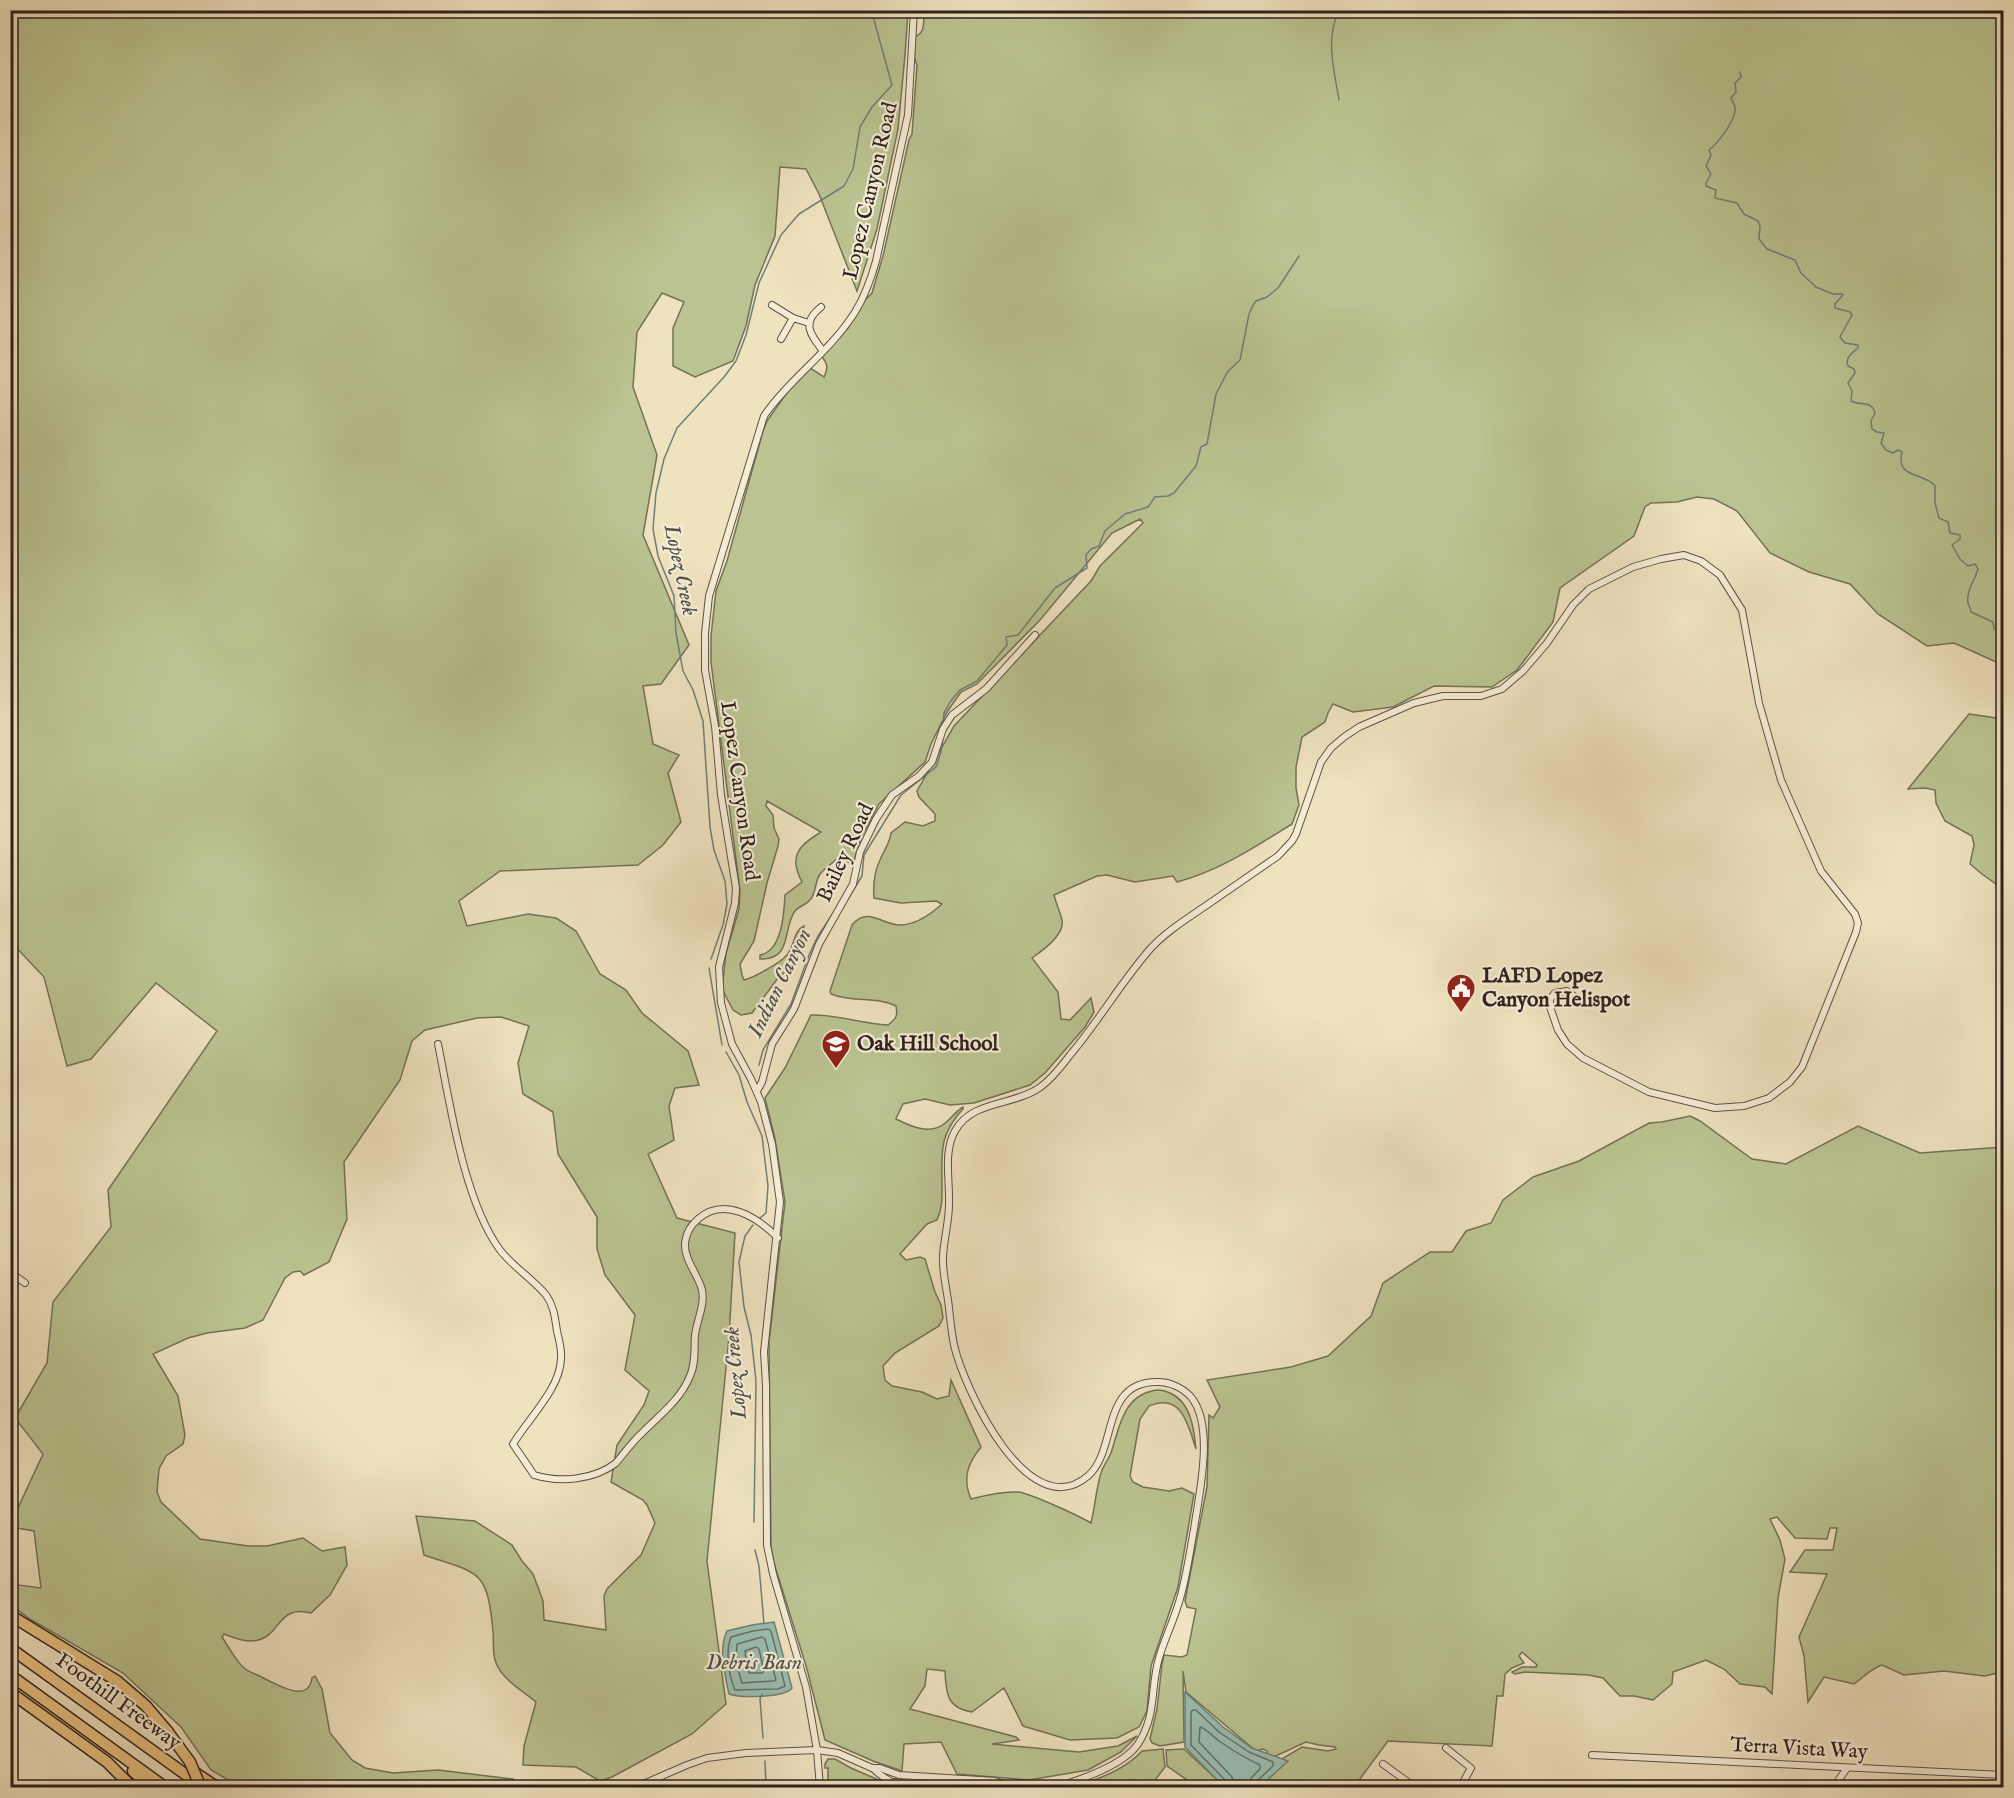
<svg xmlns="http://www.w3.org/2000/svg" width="2014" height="1798" font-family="'IM FELL English',serif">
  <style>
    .green { fill: #bac391; stroke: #747257; stroke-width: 1.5 }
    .water { fill: #9abeb1; stroke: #6f7f76; stroke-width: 1.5 }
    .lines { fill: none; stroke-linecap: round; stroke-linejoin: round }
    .shore { stroke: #647067; stroke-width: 1.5 }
    .stream { stroke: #6f7f76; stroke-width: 1.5 }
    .street-casing { stroke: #5e5146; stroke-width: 8 }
    .highway-casing { stroke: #2e211d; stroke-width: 13 }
    .street { stroke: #f5ecd5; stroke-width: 6 }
    .highway { stroke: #e8c180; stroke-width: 10 }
    .highway-bridge-casing { stroke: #2e211d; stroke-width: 13; stroke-linecap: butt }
    .highway-bridge { stroke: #e8c180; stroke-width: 10 }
    .labels { text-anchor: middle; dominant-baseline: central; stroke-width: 4.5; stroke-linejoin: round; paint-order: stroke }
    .street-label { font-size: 21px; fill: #2e211d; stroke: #f5ecd5 }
    .poi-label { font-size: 21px; font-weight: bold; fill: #2e211d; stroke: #f5ecd5; text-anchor: start }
    .water-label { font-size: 22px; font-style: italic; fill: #4e5049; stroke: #f5ecd5 }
  </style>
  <rect width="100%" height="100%" fill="#efe2bf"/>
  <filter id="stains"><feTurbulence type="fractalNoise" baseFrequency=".00333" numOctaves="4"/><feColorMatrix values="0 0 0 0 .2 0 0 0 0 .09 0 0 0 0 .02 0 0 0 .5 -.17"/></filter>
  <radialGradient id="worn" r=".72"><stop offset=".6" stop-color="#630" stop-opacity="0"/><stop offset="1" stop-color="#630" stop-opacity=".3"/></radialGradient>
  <g class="green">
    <path d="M 11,11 L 908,11 L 905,55 L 898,129 L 877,229 L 857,291 L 819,194 L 806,169 L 780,167 L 775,236 L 755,285 L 746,326 L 733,361 L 695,377 L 673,366 L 673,328 L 684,302 L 662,293 L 637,332 L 633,387 L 657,455 L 643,535 L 689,645 L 661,684 L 643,686 L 653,744 L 679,755 L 668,773 L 681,822 L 663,845 L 638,865 L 500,871 L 459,901 L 467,926 L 528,914 L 556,918 L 576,931 L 600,974 L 626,990 L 642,1013 L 688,1051 L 699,1085 L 675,1088 L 669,1106 L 674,1140 L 648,1154 L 677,1218 L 735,1233 L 729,1337 L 707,1561 L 726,1704 L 692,1734 L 612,1777 L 600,1781 L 576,1767 L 523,1765 L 524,1746 L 536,1702 C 523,1691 502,1679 496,1663 C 492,1654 494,1640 493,1631 C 487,1568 479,1574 424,1555 L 416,1516 L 475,1521 L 512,1545 L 522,1561 L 533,1574 L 543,1601 L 544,1620 L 606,1630 L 604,1596 L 607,1589 L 641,1555 L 655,1523 L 647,1505 L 643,1500 L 611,1482 L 617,1445 L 644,1405 L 649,1391 L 625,1370 L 635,1315 L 605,1275 L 597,1249 L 597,1217 L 558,1154 L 553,1112 L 523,1094 L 518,1063 L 529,1026 L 501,1017 L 477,1018 L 425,1030 L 412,1041 L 400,1080 L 344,1162 L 347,1219 L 329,1262 L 304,1275 L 300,1271 L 293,1272 L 285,1278 L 263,1320 L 245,1328 L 207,1333 L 188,1338 L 153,1354 L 178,1396 L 185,1435 L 183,1444 L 166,1456 L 159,1469 L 157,1492 L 161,1502 L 200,1539 L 248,1546 L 267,1546 L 303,1538 L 322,1551 L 345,1547 L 347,1565 L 330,1595 L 311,1613 C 278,1604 280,1636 258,1640 C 247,1643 235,1638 224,1634 L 222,1637 C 228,1646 236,1661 244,1668 C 250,1673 259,1675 265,1679 C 279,1685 308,1704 312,1678 L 315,1676 L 322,1689 L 330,1733 L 352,1760 L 365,1768 L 393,1773 L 438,1770 L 513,1779 L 513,1783 L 479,1785 L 464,1788 L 240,1787 L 211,1770 L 181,1727 L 123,1673 L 30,1619 L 11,1605 L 11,1584 L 41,1588 L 34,1531 L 11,1527 L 10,1525 L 43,1454 L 15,1418 L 47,1363 L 53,1302 L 111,1227 L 108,1190 L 217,1031 L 156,983 L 91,1059 L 67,1066 L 44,977 L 11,942 Z"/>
    <path d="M 924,11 L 2003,11 L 2003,665 L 1954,643 L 1927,646 L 1878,614 L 1850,584 L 1809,572 L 1770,553 L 1737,511 L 1714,499 L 1697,497 L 1677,502 L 1651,503 L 1645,507 L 1634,536 L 1560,588 L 1553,622 L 1517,670 L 1492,687 L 1434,686 L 1393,707 L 1353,712 L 1333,704 L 1328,713 L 1325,722 L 1302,737 L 1296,767 L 1296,788 L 1299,805 L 1292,824 C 1255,847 1219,871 1177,882 L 1173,876 L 1135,882 L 1107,875 L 1097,876 L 1054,895 C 1056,903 1060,912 1062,920 C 1065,935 1043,950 1032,958 L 1058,992 L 1061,1019 L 1070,1020 L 1091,998 L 1094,1012 L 1085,1027 L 1045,1073 L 1030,1085 L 974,1103 L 950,1105 L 925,1099 L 903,1104 L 896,1119 C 910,1126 929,1135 944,1124 C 951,1119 955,1112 963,1107 L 963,1109 C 938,1136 942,1153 942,1188 C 942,1200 942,1209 937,1220 L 927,1224 L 900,1254 L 906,1260 L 920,1257 L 925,1259 L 935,1292 L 941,1305 L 943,1318 L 939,1326 L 895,1353 L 883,1366 L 885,1380 L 892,1386 L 922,1392 L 937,1399 L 949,1396 L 951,1380 L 981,1447 C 968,1463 962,1478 971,1499 C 986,1495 1002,1491 1018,1492 C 1030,1493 1079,1516 1091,1523 C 1095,1507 1096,1489 1101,1473 C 1103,1466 1108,1460 1111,1453 C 1119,1429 1123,1397 1152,1391 C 1158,1389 1164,1390 1170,1393 C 1191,1402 1194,1429 1196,1449 C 1188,1425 1182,1392 1149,1406 L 1140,1419 L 1130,1476 L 1133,1482 L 1143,1487 L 1169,1491 L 1182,1488 L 1194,1494 L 1178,1587 L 1151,1666 L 1147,1711 L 1139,1727 L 1117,1738 L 1070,1740 L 1023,1726 L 1004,1688 L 972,1712 C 947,1708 946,1694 945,1671 L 927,1669 L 925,1686 L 910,1709 L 1016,1737 L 1019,1740 L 992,1744 L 1079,1752 L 1118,1746 L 1137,1736 L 1121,1752 L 1088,1770 L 1029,1780 L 957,1774 L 941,1742 L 904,1744 L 902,1771 L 873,1761 L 825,1740 L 807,1669 L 774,1563 L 771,1547 L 769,1342 L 785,1202 L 775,1139 L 765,1098 L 785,1068 L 811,1015 C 837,1014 862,1024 888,1025 C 896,1019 898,1016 896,1006 C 876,996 852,1003 831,994 L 830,991 L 852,925 C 868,906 882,925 900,925 C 916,925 931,914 942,904 L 936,901 L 901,903 L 874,898 C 873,884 874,872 880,860 C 884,850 890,843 891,833 L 905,822 L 923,826 L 935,821 L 935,814 L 919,797 L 917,791 L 954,726 L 1091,581 L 1100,566 L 1143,523 L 1140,519 L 1112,533 L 1040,620 L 977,684 L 961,692 L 947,712 L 931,744 L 925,762 L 879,804 L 861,838 L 853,864 L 838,858 C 833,863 825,868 820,874 C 815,881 816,894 810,900 C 806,905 799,906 795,911 C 782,929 793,960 760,959 L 760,955 C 782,951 784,914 785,895 L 802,882 C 788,856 799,845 821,832 L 767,801 L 766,806 L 773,815 L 774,828 L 779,839 L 778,846 L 767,883 L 754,941 L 740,964 L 742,975 L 744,980 C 755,977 780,963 787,955 C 795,946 793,931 804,926 L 798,954 L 791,967 L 778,978 L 752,1013 L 741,1015 L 733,1010 L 722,989 L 726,953 L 739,909 L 740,891 L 711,662 L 711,636 L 716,591 L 727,561 L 763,431 L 767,421 L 791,387 L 810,368 L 824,377 C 828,369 828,364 822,357 L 848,328 L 865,300 L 872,293 L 883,256 L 909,140 L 912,134 L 917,65 L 914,56 L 915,37 C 926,32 923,22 924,11 Z"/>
    <polygon points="1969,714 2003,719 2003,889 1982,874 1970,864 1974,845 1972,836 1945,821 1936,803 1935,790 1925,788 1908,789"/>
    <path d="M 1690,1116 L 1700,1121 L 1752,1159 L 1786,1164 L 1858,1126 L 1920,1153 L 2003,1147 L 2003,1674 L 2001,1672 L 1985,1676 L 1944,1671 L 1904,1675 L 1882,1665 C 1870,1669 1864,1677 1854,1684 L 1824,1677 L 1808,1702 L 1804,1656 L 1799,1637 L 1827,1574 L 1790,1572 L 1805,1550 L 1833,1550 L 1837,1528 L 1830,1528 L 1827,1539 L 1795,1538 L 1777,1517 L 1770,1519 L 1780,1540 L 1785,1559 L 1778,1598 L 1772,1694 L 1765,1687 L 1740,1684 L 1724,1669 L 1706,1660 L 1673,1672 L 1672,1684 L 1653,1700 L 1634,1696 L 1620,1696 L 1603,1678 L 1589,1675 L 1525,1672 L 1515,1674 L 1512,1672 L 1522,1667 L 1536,1667 L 1537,1665 L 1522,1652 L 1519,1656 L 1524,1663 L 1512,1668 L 1505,1674 L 1503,1696 L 1497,1696 L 1492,1746 L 1388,1741 L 1354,1787 L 1257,1788 L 1253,1776 L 1302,1747 L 1328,1751 L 1336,1749 L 1335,1747 L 1319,1745 L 1306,1742 L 1267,1760 L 1267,1751 L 1263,1749 L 1256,1751 L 1186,1692 L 1183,1671 L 1184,1742 L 1160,1746 L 1152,1743 L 1150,1739 L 1157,1709 L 1162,1664 L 1164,1655 L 1182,1657 L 1187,1655 L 1196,1609 L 1187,1607 L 1185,1601 L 1207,1487 L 1209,1415 L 1213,1418 L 1220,1407 L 1207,1380 L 1291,1367 L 1328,1356 L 1371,1316 L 1383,1283 L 1430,1252 L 1452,1252 L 1466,1231 L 1491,1223 L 1503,1200 L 1533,1177 L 1579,1161 L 1649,1123 L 1662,1122 Z"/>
    <path d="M 1163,1749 L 1165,1767 L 1152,1784 L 1146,1780 L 1143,1782 L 1132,1780 L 1114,1787 L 1076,1787 C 1099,1778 1125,1770 1142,1751 Z"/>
    <polygon points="1184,1749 1225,1787 1237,1787 1197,1787 1167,1766 1166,1750"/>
    <polygon points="828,1759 835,1759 851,1768 895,1787 828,1787 828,1768 825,1768 825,1764"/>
  </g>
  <g class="water">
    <path d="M 774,1622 L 792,1688 C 784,1698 741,1698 729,1694 C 725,1674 718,1650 727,1631 L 752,1625 Z"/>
    <polygon points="1185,1692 1223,1727 1252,1748 1288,1761 1263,1784 1257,1787 1224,1787 1185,1747"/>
  </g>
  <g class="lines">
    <g class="shore">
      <path d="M 768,1629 L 771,1631 L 785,1686 L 778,1689 L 735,1690 C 729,1676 725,1652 731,1637 L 753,1631 Z"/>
      <polygon points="762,1637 765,1639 776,1680 773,1681 742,1683 736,1663 737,1644"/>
      <polygon points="756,1647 759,1649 764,1671 762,1673 749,1673 746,1662 745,1651"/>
      <polyline points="1227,1788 1226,1781 1191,1745 1191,1712 1193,1710 1196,1710 1219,1732 1249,1752 1273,1762 1273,1766 1257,1781 1256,1788"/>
      <path d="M 1235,1788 L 1232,1777 L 1199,1742 L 1200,1727 C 1207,1729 1212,1736 1219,1741 C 1232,1750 1245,1758 1260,1765 L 1260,1769 L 1251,1778 L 1249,1788"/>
    </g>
    <g class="stream">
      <path d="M 1740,72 L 1741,77 L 1735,83 L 1736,92 L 1731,98 C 1732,101 1734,104 1735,107 C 1737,119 1718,143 1709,150 L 1711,155 L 1706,166 L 1711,174 L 1706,183 L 1706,186 L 1716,190 L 1715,198 L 1737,203 L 1744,214 L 1758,221 L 1760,226 L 1759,239 L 1767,249 L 1795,260 L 1801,273 L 1816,287 L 1833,294 L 1842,294 L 1843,295 L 1835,304 L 1835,308 L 1850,312 L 1852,315 L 1840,337 L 1845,343 L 1858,345 L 1858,348 C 1852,353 1845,357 1848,366 L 1854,369 L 1855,373 L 1848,383 L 1852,391 L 1851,401 C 1860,406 1872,400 1875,413 L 1871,421 L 1872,429 L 1877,432 L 1884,433 L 1881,443 L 1886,450 L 1893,453 L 1898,450 L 1902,452 C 1895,479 1924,472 1935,486 L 1935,503 L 1939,518 L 1948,522 L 1950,533 L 1960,535 L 1960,539 L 1952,545 L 1960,559 L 1968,566 L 1975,564 L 1978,569 C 1975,580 1966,591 1968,603 C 1969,606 1971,609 1971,612 L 1993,622 L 1994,629 L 1998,630 L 2004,642"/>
      <path d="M 1339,100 C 1334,69 1325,40 1339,10"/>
      <polyline points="943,725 944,713 950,702 960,690 977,681 1007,645 1006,637 1018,635 1055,588 1087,568 1086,555 1091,549 1099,546 1105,531 1125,514 1148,507 1155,497 1168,496 1174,493 1196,466 1201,447 1207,444 1216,394 1228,371 1240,360 1249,314 1253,305 1256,301 1267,297 1278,288 1299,256"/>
      <polyline points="848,899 862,876 864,855 901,795 936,767 941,752 943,738"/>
      <polyline points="711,959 723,925 727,904 725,881 714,850 710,827 703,721 693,690 683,671 676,633 674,596 658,556 653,529 656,493 664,459 677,428 724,377 736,361 746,335 759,283 781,235 799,214 844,186 853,169 860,127 872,107 892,85 874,20 878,10"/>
      <polyline points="709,968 722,1045"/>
      <polyline points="726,1052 739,1075 747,1102 762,1136 768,1186 766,1213 760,1218"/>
      <polyline points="759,1065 763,1050 791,1004 809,955 818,936 832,915"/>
      <polyline points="753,1225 745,1236 739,1262 744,1307 751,1335 756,1381 754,1522"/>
      <polyline points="755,1550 759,1566 764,1624"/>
      <polyline points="762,1694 760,1699 763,1738"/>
      <polyline points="765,1761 766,1788"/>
    </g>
    <g class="street-casing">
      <g id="street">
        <polyline points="772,305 793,318 809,323"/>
        <path d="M 821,307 C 801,323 810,334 823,351"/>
        <polyline points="781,339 793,318"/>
        <path d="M 438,1044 C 450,1104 464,1201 500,1250 C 513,1267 533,1279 546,1295 C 554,1306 555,1318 557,1331 C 559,1340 562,1350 561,1359 C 560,1389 528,1419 513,1444 L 534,1475 C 560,1483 594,1480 616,1463 C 625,1452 633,1441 643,1432 C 660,1415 681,1399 690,1376 C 696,1363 694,1349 695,1335 C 697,1320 705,1305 702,1290 C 698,1274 684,1260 685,1243 C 686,1234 691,1225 698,1219 C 724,1196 757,1217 778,1238"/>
        <polyline points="757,1091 762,1082 772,1044 794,1009 819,944 853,884 860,852 876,819 892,795 919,776 932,762 943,729 952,715 986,689 1035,635"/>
        <polyline points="10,1272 25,1283"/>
        <polyline points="1446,1748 1471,1768 1460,1788"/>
        <polyline points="1592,1755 2004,1775"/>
        <polyline points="1383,1764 1416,1788"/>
        <path d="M 873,1768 C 880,1777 891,1780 899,1788"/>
        <polyline points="893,1782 953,1784 962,1788"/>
        <polyline points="634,1788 687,1765 707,1758 746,1753 817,1750 838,1753 872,1768 880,1768 899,1775 995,1781 1016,1788"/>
        <path d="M 820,1788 L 817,1750 L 806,1687 L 773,1574 L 767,1545 L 766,1385 L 764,1352 L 780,1202 L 772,1144 L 761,1102 L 751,1079 L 732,1044 L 721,1003 L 719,967 L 735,903 L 736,888 L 721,795 L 715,726 L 705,670 L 705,633 L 709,596 L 764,416 C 790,378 830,352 855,312 C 865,296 871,279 876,261 L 908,115 L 914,10"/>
        <path d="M 1053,1788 C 1077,1781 1123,1766 1138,1744 C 1157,1715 1150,1688 1159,1658 C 1165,1637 1176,1616 1181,1595 C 1187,1573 1190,1551 1194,1529 C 1199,1495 1215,1426 1191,1397 C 1183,1388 1170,1382 1158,1382 C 1100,1381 1118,1450 1088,1476 C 1028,1527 964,1388 954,1345 C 951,1330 950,1315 948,1300 C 946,1286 942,1270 943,1256 C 944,1238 949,1222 949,1204 C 950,1181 943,1152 955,1131 C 972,1100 1013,1106 1039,1088 C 1051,1080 1061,1067 1070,1055 C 1099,1021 1121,982 1151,948 C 1166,932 1185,920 1204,907 C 1229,890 1253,873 1278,856 L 1292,841 L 1296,834 L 1321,762 L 1331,748 L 1344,737 L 1359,727 L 1414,703 L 1443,696 L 1481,696 L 1502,689 L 1523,671 L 1547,643 L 1573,605 L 1589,589 L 1633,567 L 1661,559 L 1684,555 L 1701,561 L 1720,575 L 1742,610 L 1759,703 L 1781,780 L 1821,871 L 1855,914 L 1858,923 L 1856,932 L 1802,1067 L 1790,1082 L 1769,1098 L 1744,1106 L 1715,1108 L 1649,1092 L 1583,1058 L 1567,1044 L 1558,1030 L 1550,1007 L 1550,999 L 1555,993 L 1567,991 L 1584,1004"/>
        <polyline points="1833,1788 1847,1768"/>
      </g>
    </g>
    <g class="highway-casing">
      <g id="highway">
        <polyline points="10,1615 117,1681 146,1706 168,1732"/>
        <polyline points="10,1648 203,1787"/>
        <polyline points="10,1675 166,1788"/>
        <polyline points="10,1692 107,1762 133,1788"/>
        <polyline points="191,1770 218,1788"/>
        <polyline points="133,1771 151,1788"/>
      </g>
    </g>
    <use href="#street" class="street"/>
    <use href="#highway" class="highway"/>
    <g class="highway-bridge-casing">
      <polyline id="highway-bridge" points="168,1732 190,1762 201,1788"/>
    </g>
    <use href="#highway-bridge" class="highway-bridge"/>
  </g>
  <defs>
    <g id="civic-pin" transform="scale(1.5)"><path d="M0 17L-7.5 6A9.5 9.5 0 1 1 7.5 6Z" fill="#8f2418" stroke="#f5ecd5"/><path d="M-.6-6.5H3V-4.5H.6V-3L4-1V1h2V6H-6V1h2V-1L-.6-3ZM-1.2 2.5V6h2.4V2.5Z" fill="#fff"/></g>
    <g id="school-pin" transform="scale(1.5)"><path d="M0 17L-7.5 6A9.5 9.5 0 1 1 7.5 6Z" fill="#8f2418" stroke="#f5ecd5"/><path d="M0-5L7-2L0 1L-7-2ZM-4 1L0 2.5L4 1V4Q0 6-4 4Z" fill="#fff"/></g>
  </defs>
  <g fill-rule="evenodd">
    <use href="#civic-pin" x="1461" y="988"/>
    <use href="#school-pin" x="836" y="1044"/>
  </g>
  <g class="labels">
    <g class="street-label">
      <text transform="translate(871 191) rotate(-77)">Lopez Canyon Road</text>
      <text transform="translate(739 791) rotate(82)">Lopez Canyon Road</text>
      <text transform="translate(846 853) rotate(-65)">Bailey Road</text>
      <text transform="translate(118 1702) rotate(36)">Foothill Freeway</text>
      <text transform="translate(1799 1749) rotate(3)">Terra Vista Way</text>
    </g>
    <g class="poi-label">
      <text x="1482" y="976">LAFD Lopez<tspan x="1482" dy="24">Canyon Helispot</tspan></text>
      <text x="857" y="1044">Oak Hill School</text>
    </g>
    <g class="water-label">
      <text transform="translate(680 570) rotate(78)">Lopez Creek</text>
      <text transform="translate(780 983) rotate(-64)">Indian Canyon</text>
      <text transform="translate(736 1373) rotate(-95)">Lopez Creek</text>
      <text x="754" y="1663">Debris Basn</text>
    </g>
  </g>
  <rect width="2014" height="1798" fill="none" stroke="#efe2bf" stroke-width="36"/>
  <rect x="12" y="12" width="1990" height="1774" fill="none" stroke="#2e211d" stroke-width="3"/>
  <rect x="18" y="18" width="1978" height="1762" fill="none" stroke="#2e211d" stroke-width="1.5"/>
  <rect width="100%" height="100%" filter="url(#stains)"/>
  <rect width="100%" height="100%" fill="url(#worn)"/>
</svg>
